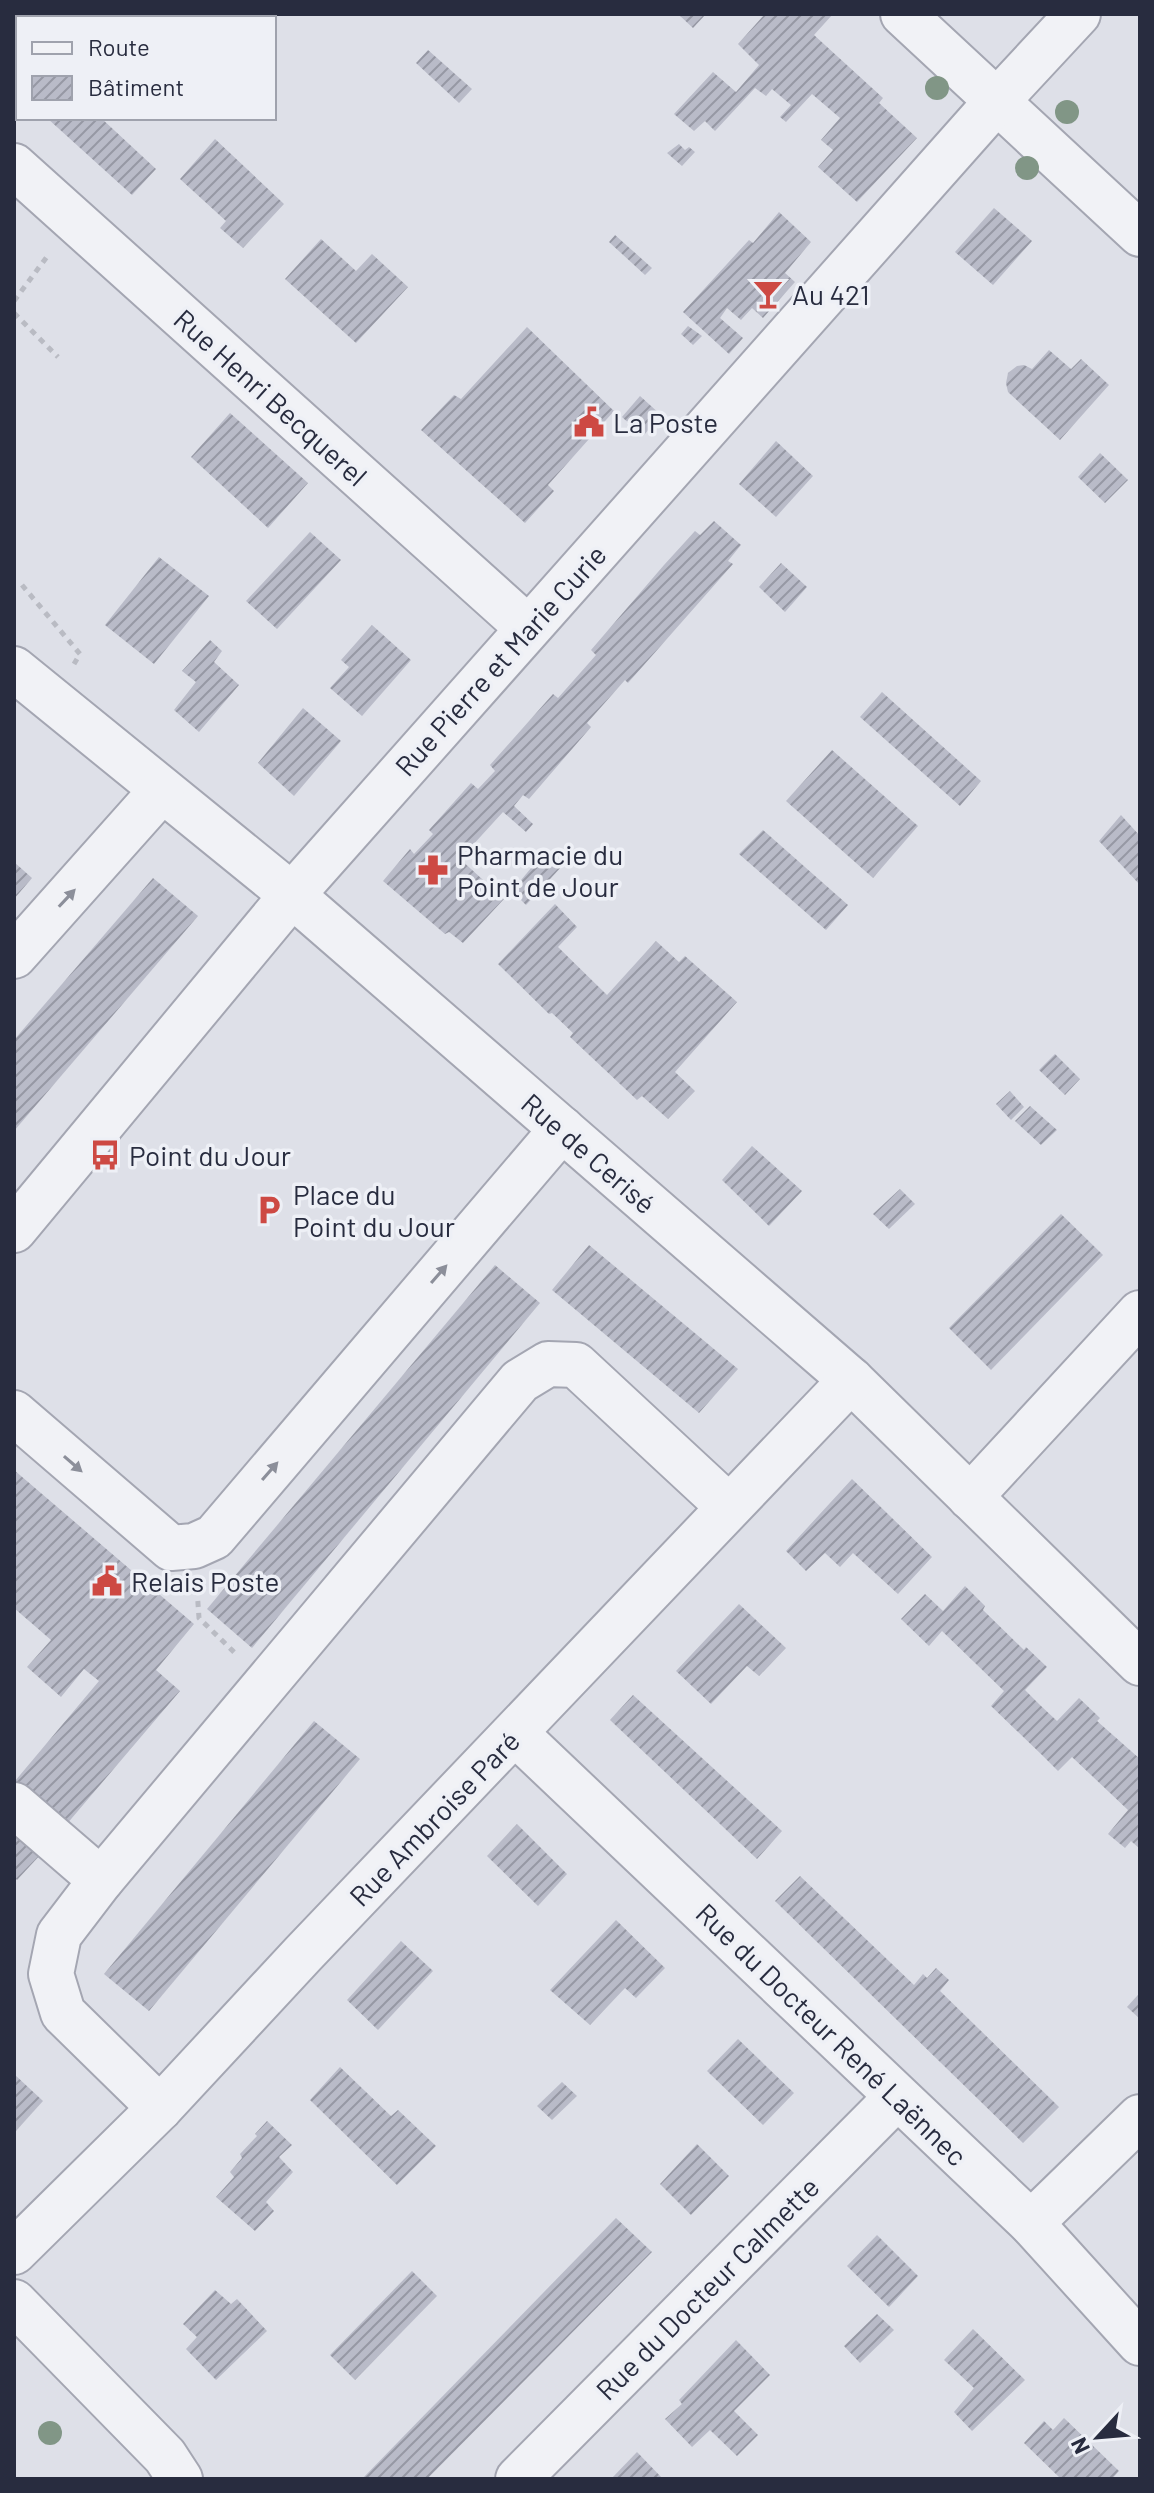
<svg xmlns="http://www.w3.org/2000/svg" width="1154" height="2493" font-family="Barlow,sans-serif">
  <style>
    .building { fill: url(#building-hatch) }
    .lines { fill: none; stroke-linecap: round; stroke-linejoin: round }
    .minor-casing { stroke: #a4a6b2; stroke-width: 48 }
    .path { stroke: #b9bbc3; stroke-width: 5; stroke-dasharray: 6 6; stroke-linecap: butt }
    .minor { stroke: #f1f2f6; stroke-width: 44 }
    .tree { fill: #819686 }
    .oneway { fill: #8c8f9a }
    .labels { text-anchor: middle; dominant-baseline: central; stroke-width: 7; stroke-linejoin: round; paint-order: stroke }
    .poi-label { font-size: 28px; fill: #282c3f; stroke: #eef0f6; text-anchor: start }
    .street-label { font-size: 28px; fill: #282c3f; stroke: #eef0f6 }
  </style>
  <defs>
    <pattern id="building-hatch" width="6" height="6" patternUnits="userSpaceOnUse" patternTransform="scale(2)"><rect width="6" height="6" fill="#b9bbc8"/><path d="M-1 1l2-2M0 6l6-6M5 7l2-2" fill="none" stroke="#9698a4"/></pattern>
  </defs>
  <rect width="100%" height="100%" fill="#dee0e8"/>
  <g class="building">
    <polygon points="678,14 706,14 693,28"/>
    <polygon points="765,14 833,14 814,35 883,98 879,103 917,138 857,202 818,167 833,150 821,140 840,118 812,94 786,122 780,117 791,105 772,89 766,96 755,88 715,131 705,121 694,131 674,114 713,72 736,92 759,65 738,44"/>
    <polygon points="428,50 472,89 459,103 416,63"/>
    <polygon points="47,118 101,118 156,169 132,195"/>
    <polygon points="215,139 284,204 243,248 220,228 226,221 180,179"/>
    <polygon points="679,144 685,150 689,147 695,152 682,166 667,153"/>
    <polygon points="994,208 1032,241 993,285 955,252"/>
    <polygon points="779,212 811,242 785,273 795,282 763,318 752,308 741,320 727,308 720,318 743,338 729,354 683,312 749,240 753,243"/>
    <polygon points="615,235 652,268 645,275 609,242"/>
    <polygon points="321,239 356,271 372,254 408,287 356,343 285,279"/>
    <polygon points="688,326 702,336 693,345 681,334"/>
    <polygon points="527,327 614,411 548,485 554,491 525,523 421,430 454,395 461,399"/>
    <polygon points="1049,350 1071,369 1081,359 1109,385 1060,440 1008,392 1006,383 1008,373 1017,366 1024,365 1032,369"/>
    <polygon points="640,396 661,415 643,436 622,417"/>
    <polygon points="230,413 308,483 268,528 191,457"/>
    <polygon points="776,441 813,476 776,517 739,484"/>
    <polygon points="1100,453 1128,480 1105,503 1078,477"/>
    <polygon points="714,521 741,545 728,561 733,564 628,683 625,680 587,723 591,727 529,799 523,795 514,806 533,824 526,832 503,812 460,859 504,899 463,943 449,932 445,934 383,881 410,849 414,854 433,834 429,830 471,783 478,789 495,771 490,765 553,694 558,698 596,655 591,650 664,565 695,531 700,535"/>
    <polygon points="310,532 341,560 277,629 246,601"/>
    <polygon points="159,557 209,596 154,664 105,625"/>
    <polygon points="781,563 807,587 785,612 759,587"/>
    <polygon points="372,625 411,660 362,716 330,688 349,667 341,660"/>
    <polygon points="210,640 222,651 214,662 239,685 199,732 174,710 196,682 182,671"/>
    <polygon points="882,692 981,781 960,806 860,717"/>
    <polygon points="303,708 341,741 294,796 258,763"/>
    <polygon points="832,750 918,826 873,878 786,801"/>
    <polygon points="1121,815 1140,836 1140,885 1099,841"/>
    <polygon points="763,830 848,905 826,930 739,854"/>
    <polygon points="546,850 563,865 526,905 512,891"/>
    <polygon points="14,862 32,878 14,899"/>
    <polygon points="153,878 198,916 14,1131 14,1040"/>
    <polygon points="555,904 577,927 558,947 607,995 656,941 679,962 685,956 737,1002 675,1072 695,1091 668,1119 642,1096 637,1100 570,1037 573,1033 552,1013 549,1014 498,964"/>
    <polygon points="1055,1054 1080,1079 1065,1095 1039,1070"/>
    <polygon points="1010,1091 1024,1107 1011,1120 996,1104"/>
    <polygon points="1030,1106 1057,1130 1041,1145 1015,1121"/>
    <polygon points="752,1146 802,1191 769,1226 722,1180"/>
    <polygon points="900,1189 915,1204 889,1229 873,1214"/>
    <polygon points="1061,1214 1103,1255 991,1370 949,1328"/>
    <polygon points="589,1245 738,1369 699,1413 552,1290"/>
    <polygon points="495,1265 540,1303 252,1648 207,1609"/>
    <polygon points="14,1470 194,1624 156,1670 180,1691 66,1825 15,1781 99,1681 84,1669 61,1697 27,1667 51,1640 14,1608"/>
    <polygon points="852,1479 932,1557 898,1594 853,1553 840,1567 825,1553 806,1571 786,1551"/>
    <polygon points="965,1586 985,1606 983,1610 1024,1650 1026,1647 1047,1667 1025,1690 1040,1705 1057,1721 1079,1698 1100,1718 1097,1721 1140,1759 1140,1849 1131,1841 1125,1848 1108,1834 1128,1810 1072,1757 1058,1771 1042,1755 991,1706 1004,1691 942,1631 929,1646 901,1619 925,1594 943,1611"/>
    <polygon points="739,1604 786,1648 759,1676 747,1666 711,1704 676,1671"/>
    <polygon points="633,1695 782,1831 757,1859 610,1720"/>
    <polygon points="314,1721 360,1759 149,2011 104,1974"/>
    <polygon points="517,1824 567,1874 538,1906 487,1856"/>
    <polygon points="14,1830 42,1853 17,1880 14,1877"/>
    <polygon points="800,1876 914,1985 923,1974 927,1978 936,1968 949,1980 940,1991 1059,2107 1023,2143 775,1901"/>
    <polygon points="616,1920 665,1968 636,1998 625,1988 590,2025 550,1990"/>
    <polygon points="401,1941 433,1971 378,2030 347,2000"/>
    <polygon points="1140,1993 1140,2019 1127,2007"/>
    <polygon points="738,2039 794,2093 763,2125 707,2071"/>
    <polygon points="340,2067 391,2116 398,2110 436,2146 397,2185 310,2100"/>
    <polygon points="14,2074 43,2101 14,2133"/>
    <polygon points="562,2082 577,2096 552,2120 537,2106"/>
    <polygon points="267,2121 292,2145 279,2157 293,2172 266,2202 274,2211 255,2231 216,2197 234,2177 230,2172 242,2158 240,2154 257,2136 255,2134"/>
    <polygon points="697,2144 729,2176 691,2215 660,2184"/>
    <polygon points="616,2218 652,2252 427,2479 362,2479"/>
    <polygon points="877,2235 918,2276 889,2307 847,2266"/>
    <polygon points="412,2271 437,2296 355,2380 330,2355"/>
    <polygon points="215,2290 231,2304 237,2299 267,2331 216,2380 186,2349 197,2337 183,2324"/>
    <polygon points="877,2314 894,2330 860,2363 844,2346"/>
    <polygon points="973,2329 1025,2380 972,2431 954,2412 974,2388 944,2360"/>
    <polygon points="736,2340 770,2375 734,2411 758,2435 737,2456 710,2430 692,2447 665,2419 682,2404 679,2400"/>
    <polygon points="1064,2418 1119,2471 1112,2479 1061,2479 1024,2443 1044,2421 1053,2430"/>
    <polygon points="637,2452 663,2479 611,2479"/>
  </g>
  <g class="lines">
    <g class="minor-casing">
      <g id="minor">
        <polyline points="903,14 1140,234"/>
        <polyline points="14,166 528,628"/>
        <polyline points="14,669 292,895 851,1380 1140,1663"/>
        <polyline points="14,956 162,790"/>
        <polyline points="14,1230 292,895 997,101 1078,14"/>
        <polyline points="14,1413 171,1548 194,1546 214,1537 562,1129"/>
        <polyline points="970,1497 1140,1313"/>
        <polyline points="516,1734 1031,2223 1140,2343"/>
        <polyline points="14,1805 101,1880"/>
        <polyline points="160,2108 63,2013 51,1974 59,1935 101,1880 520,1381 548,1364 576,1365 729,1507"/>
        <polyline points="1031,2223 1140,2117"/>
        <polyline points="14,2252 160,2108 303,1954 851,1380"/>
        <polyline points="14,2302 165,2456 180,2479"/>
        <polyline points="518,2479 897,2097"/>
      </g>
    </g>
    <g class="path">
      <polyline points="14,301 49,254"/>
      <polyline points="14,313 58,357"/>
      <polyline points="22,585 80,654 74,664"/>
      <polyline points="197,1589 199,1618 237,1655"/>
    </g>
    <use href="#minor" class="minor"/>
  </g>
  <g class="tree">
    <circle cx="937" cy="88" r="12"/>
    <circle cx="1067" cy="112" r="12"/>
    <circle cx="1027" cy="168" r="12"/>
    <circle cx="50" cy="2433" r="12"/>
  </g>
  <defs><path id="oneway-solid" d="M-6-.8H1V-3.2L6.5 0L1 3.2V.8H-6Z" transform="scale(2)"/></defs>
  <g class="oneway">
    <use href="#oneway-solid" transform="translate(67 898) rotate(-47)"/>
    <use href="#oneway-solid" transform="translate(439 1274) rotate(-49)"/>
    <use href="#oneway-solid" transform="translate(73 1464) rotate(41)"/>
    <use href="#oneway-solid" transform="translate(270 1471) rotate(-49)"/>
  </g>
  <defs>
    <g id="bar-bare" transform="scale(2.4)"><path d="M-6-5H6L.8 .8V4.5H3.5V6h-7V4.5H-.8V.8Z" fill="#cd4943" stroke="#eef0f6" stroke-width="2.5" paint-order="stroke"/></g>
    <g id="civic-bare" transform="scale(2.4)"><path d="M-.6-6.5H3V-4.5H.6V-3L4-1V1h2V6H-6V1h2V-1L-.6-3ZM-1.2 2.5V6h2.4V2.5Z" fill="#cd4943" stroke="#eef0f6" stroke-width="2.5" paint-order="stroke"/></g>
    <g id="pharmacy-bare" transform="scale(2.4)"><path d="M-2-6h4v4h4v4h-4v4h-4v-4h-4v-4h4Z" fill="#cd4943" stroke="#eef0f6" stroke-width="2.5" paint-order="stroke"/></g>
    <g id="bus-bare" transform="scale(2.4)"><path d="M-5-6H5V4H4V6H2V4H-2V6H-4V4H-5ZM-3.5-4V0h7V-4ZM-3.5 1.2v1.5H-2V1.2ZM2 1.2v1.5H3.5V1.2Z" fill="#cd4943" stroke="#eef0f6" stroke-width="2.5" paint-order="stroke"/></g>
    <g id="parking-bare" transform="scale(2.4)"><path d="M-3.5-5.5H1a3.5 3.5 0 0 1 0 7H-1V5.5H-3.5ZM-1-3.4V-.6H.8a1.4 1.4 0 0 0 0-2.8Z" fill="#cd4943" stroke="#eef0f6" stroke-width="2.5" paint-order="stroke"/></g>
  </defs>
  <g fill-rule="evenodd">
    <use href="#bar-bare" x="768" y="294"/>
    <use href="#civic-bare" x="589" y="422"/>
    <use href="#pharmacy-bare" x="433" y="870"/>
    <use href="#bus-bare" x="105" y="1155"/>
    <use href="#parking-bare" x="269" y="1210"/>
    <use href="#civic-bare" x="107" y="1581"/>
  </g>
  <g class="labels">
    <g class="poi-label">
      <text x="792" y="294">Au 421</text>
      <text x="613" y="422">La Poste</text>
      <text x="457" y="854">Pharmacie du<tspan x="457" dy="32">Point de Jour</tspan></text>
      <text x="129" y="1155">Point du Jour</text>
      <text x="293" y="1194">Place du<tspan x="293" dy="32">Point du Jour</tspan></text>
      <text x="131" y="1581">Relais Poste</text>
    </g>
    <g class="street-label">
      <text transform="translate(271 397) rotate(42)">Rue Henri Becquerel</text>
      <text transform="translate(500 660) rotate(-48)">Rue Pierre et Marie Curie</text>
      <text transform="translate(589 1153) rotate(41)">Rue de Cerisé</text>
      <text transform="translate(434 1818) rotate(-46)">Rue Ambroise Paré</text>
      <text transform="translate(832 2034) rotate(44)">Rue du Docteur René Laënnec</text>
      <text transform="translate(707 2288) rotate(-45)">Rue du Docteur Calmette</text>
    </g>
  </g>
  <rect width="1154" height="2493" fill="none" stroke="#282c3f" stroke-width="32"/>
  <rect x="16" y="16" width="260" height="104" fill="#eef0f6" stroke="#9fa2ad" stroke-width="2"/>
  <rect x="32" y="42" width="40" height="12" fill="#f1f2f6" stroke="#9fa2ad" stroke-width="2"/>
  <text x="88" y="56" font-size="24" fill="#282c3f">Route</text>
  <rect x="32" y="76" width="40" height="24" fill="url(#building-hatch)" stroke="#9fa2ad" stroke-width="2"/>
  <text x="88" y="96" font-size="24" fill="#282c3f">Bâtiment</text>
  <g transform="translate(1098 2437) rotate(244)" stroke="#eef0f6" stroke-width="6" paint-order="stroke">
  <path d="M0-6L14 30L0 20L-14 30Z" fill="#282c3f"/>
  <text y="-12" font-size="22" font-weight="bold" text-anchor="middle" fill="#282c3f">N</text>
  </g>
</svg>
